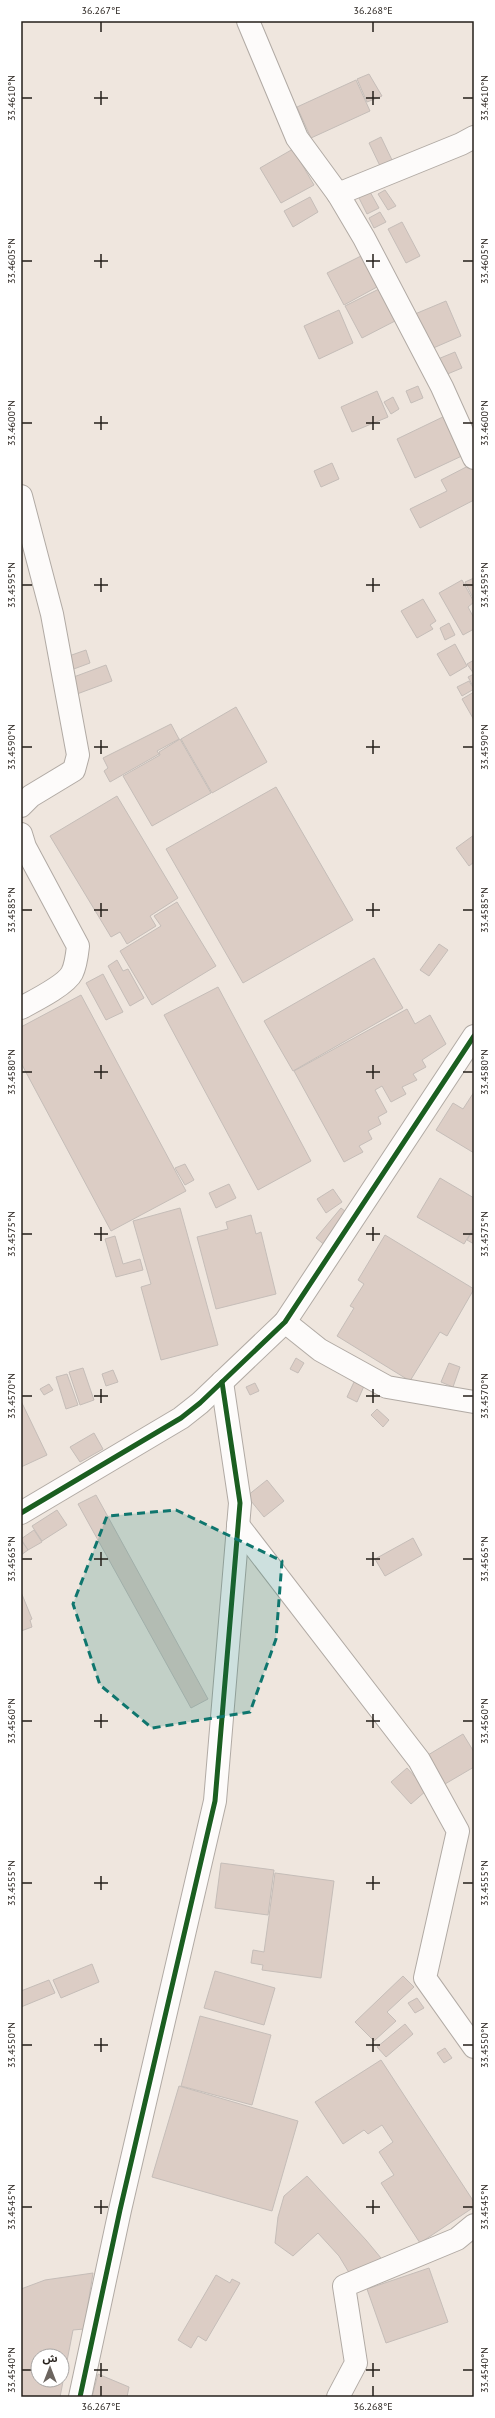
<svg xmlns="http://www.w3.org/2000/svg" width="495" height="2418" font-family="'PT Sans','Noto Sans Arabic',sans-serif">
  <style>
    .building { fill: #dccdc5; stroke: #c5bdb8; fill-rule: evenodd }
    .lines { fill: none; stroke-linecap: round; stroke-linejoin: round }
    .minor-casing { stroke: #b1aaa4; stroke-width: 24 }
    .minor { stroke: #fdfbfa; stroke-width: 22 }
    .cycleway-casing { stroke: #fff; stroke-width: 8 }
    .cycleway { stroke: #1b5e20; stroke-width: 5 }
    .marked { fill: #0f766e; fill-opacity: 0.2; stroke: #0f766e; stroke-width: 3; stroke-dasharray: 8 5; stroke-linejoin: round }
    .ticks { fill: none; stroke: #251f1a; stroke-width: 1.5 }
    .neatline { fill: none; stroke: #251f1a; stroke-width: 1.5 }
    .ticks-label { font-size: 10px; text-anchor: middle; fill: #251f1a }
  </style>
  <rect width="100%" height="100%" fill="#efe6de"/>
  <g class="building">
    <polygon points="369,74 382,96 367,102 357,79"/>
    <polygon points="356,80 370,111 311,138 297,107"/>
    <polygon points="381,137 393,162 381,168 369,143"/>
    <polygon points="293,149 314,185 281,203 260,168"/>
    <polygon points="369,190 379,208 367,214 358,196"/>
    <polygon points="385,190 396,206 388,210 378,194"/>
    <polygon points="310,197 318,212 293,227 284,211"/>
    <polygon points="380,212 386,222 374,228 369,218"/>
    <polygon points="402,222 420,256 406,263 388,229"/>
    <polygon points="361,256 377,287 344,305 327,273"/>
    <polygon points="379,289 395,321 362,338 345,306"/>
    <polygon points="446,301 461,336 431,349 415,314"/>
    <polygon points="339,310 353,343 319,359 304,326"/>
    <polygon points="455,352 462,368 445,375 438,359"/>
    <polygon points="418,386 423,398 411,403 406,391"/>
    <polygon points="377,391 388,417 352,432 341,407"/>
    <polygon points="393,397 399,409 391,414 384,402"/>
    <polygon points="447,415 466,454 415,478 397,439"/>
    <polygon points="332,463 339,479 321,487 314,471"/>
    <polygon points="472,464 474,469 474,500 420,528 410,509 447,491 441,480"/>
    <polygon points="474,578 474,600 465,582"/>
    <polygon points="462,580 474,602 468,607 474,618 474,629 463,635 439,593"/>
    <polygon points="423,599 436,621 430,625 433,629 417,638 401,611"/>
    <polygon points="449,623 455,635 445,640 440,628"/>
    <polygon points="455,644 467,666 450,676 437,654"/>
    <polygon points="86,650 90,663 71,670 66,657"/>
    <polygon points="474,660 474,688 468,677 474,674 467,664"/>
    <polygon points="106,665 112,681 77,694 71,678"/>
    <polygon points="469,681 474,689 462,696 457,687"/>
    <polygon points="474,692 474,720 462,699"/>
    <polygon points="236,707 267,762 212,793 181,739"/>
    <polygon points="171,724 179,739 157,751 159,754 110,782 104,771 108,768 103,758"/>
    <polygon points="180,739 211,793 152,826 123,776 160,755 159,752"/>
    <polygon points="276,787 353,920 243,983 166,849"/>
    <polygon points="117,796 178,898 150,916 156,926 127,944 120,932 111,937 50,836"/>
    <polygon points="474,835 474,862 469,866 456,848"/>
    <polygon points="177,902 216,966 152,1005 120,951 161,926 154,916"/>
    <polygon points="439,944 448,950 429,976 420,970"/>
    <polygon points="374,958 403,1008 293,1071 264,1021"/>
    <polygon points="117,960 123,971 128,969 144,998 130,1006 108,966"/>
    <polygon points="103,974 123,1012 106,1020 86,983"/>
    <polygon points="218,987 311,1161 258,1190 164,1015"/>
    <polygon points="81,995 186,1191 111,1231 21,1063 21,1027"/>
    <polygon points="407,1009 415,1024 430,1015 446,1044 422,1060 426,1067 413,1074 417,1080 402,1087 406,1094 391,1102 382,1086 375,1090 387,1112 378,1117 381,1124 368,1131 372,1139 359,1146 363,1152 344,1162 294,1071"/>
    <polygon points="474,1092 474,1153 436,1130 453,1103 463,1109"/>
    <polygon points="185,1164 194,1180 185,1185 175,1168"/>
    <polygon points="440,1178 474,1198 474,1227 464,1244 417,1217"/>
    <polygon points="229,1184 236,1198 216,1208 209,1193"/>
    <polygon points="333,1189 342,1202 326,1213 317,1199"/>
    <polygon points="180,1208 218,1345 161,1360 141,1287 151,1284 133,1221"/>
    <polygon points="341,1208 351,1216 326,1246 316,1238"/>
    <polygon points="251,1215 256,1234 261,1232 276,1294 216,1309 197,1237 228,1229 226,1222"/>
    <polygon points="473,1230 474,1231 474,1244 467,1240"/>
    <polygon points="385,1235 474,1289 447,1336 440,1332 410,1381 337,1336 354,1308 350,1306 364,1284 358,1280"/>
    <polygon points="115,1236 123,1264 140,1259 143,1270 116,1277 105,1239"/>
    <polygon points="296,1358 304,1363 298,1373 290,1369"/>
    <polygon points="449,1363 460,1367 453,1387 441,1382"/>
    <polygon points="83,1368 94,1400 80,1405 69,1372"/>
    <polygon points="113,1370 118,1382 106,1386 102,1374"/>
    <polygon points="67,1374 78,1405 66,1409 56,1377"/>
    <polygon points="354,1382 364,1386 357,1402 347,1397"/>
    <polygon points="255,1383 259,1391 250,1395 246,1387"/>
    <polygon points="49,1384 53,1390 44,1395 40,1389"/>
    <polygon points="21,1401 47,1455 21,1467"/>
    <polygon points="377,1409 389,1420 383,1427 371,1415"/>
    <polygon points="94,1433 103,1449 80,1462 70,1447"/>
    <polygon points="267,1480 284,1501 264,1517 247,1496"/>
    <polygon points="96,1495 208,1699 191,1708 78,1504"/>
    <polygon points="57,1510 67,1525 42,1541 32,1526"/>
    <polygon points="34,1530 42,1542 28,1550 21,1539"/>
    <polygon points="413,1538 422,1555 385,1576 375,1559"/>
    <polygon points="21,1540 28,1550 21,1555"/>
    <polygon points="21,1592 32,1619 30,1620 32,1627 21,1631"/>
    <polygon points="463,1734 474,1752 474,1767 445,1784 428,1755"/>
    <polygon points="407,1768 427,1790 411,1804 391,1782"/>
    <polygon points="221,1863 274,1870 268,1915 215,1908"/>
    <polygon points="275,1873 334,1881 321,1978 262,1970 263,1965 251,1963 253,1950 264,1952"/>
    <polygon points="92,1964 99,1982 61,1998 53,1980"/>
    <polygon points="215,1971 275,1988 264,2025 204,2008"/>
    <polygon points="403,1976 414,1987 387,2012 396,2021 374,2041 355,2022"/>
    <polygon points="49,1980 55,1993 21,2007 21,1991"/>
    <polygon points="417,1998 424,2008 415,2013 408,2003"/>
    <polygon points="200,2016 271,2035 252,2105 181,2086"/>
    <polygon points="405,2024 413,2034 386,2057 377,2047"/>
    <polygon points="445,2048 452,2058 444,2063 437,2053"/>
    <polygon points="381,2060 474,2202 474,2207 420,2243 381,2183 394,2175 379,2152 393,2142 382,2125 368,2134 364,2130 343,2144 315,2102"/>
    <polygon points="179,2086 298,2121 272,2211 152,2177"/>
    <polygon points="307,2176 366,2240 381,2258 351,2276 339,2256 318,2233 293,2256 275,2243 278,2217 284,2196"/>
    <polygon points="429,2268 448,2322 386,2343 367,2289"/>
    <path d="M 93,2273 L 84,2329 L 73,2330 L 60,2397 L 21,2397 L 21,2289 L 45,2280 ZM 38,2356 L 62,2356 L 62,2380 L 38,2380 Z"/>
    <polygon points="216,2275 230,2283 232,2279 240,2283 206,2341 198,2336 191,2348 178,2340"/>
    <polygon points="98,2374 129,2387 127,2397 92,2397"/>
  </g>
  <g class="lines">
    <g class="minor-casing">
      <g id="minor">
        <polyline points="248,21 297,138 338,194 364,238 442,387 474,458"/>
        <polyline points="338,194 461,144 474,137"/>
        <polyline points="21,496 52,614 78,755 74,770 31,796 21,806"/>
        <path d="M 21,834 L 25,847 L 78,946 C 77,955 76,965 72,973 C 66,985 34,1001 21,1008"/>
        <polyline points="285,1322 320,1350 387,1387 474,1402"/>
        <polyline points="21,1513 181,1418 200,1403 285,1322 474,1036"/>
        <polyline points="238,1525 419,1760 458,1831 425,1978 474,2047"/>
        <polyline points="80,2397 120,2210 215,1801 240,1503 222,1382"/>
        <polyline points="338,2397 356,2363 344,2286 457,2239 474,2225"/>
      </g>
    </g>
    <use href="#minor" class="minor"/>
    <g class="cycleway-casing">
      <g id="cycleway">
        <polyline points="21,1513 181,1418 200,1403 285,1322 474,1036"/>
        <polyline points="80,2397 120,2210 215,1801 240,1503 222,1382"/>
      </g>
    </g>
    <use href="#cycleway" class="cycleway"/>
  </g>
  <path class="marked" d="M 176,1510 L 282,1561 L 276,1639 L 250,1712 L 152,1728 L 100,1685 L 73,1604 L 107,1516 Z"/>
  <path class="ticks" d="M 101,22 L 101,32M 373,22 L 373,32M 101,91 L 101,105M 373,91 L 373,105M 22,98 L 32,98M 94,98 L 108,98M 366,98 L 380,98M 463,98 L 473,98M 101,254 L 101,268M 373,254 L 373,268M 22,261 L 32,261M 94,261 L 108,261M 366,261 L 380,261M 463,261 L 473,261M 101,416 L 101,430M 373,416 L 373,430M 22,423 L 32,423M 94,423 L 108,423M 366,423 L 380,423M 463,423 L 473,423M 101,578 L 101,592M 373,578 L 373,592M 22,585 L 32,585M 94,585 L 108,585M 366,585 L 380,585M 463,585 L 473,585M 101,740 L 101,754M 373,740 L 373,754M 22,747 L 32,747M 94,747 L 108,747M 366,747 L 380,747M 463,747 L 473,747M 101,903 L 101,917M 373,903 L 373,917M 22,910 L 32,910M 94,910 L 108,910M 366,910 L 380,910M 463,910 L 473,910M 101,1065 L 101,1079M 373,1065 L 373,1079M 22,1072 L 32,1072M 94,1072 L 108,1072M 366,1072 L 380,1072M 463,1072 L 473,1072M 101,1227 L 101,1241M 373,1227 L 373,1241M 22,1234 L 32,1234M 94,1234 L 108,1234M 366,1234 L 380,1234M 463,1234 L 473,1234M 101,1389 L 101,1403M 373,1389 L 373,1403M 22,1396 L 32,1396M 94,1396 L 108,1396M 366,1396 L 380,1396M 463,1396 L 473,1396M 101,1552 L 101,1566M 373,1552 L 373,1566M 22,1559 L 32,1559M 94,1559 L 108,1559M 366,1559 L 380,1559M 463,1559 L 473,1559M 101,1714 L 101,1728M 373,1714 L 373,1728M 22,1721 L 32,1721M 94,1721 L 108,1721M 366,1721 L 380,1721M 463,1721 L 473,1721M 101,1876 L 101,1890M 373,1876 L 373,1890M 22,1883 L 32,1883M 94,1883 L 108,1883M 366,1883 L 380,1883M 463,1883 L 473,1883M 101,2038 L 101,2052M 373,2038 L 373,2052M 22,2045 L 32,2045M 94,2045 L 108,2045M 366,2045 L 380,2045M 463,2045 L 473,2045M 101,2200 L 101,2214M 373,2200 L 373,2214M 22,2207 L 32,2207M 94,2207 L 108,2207M 366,2207 L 380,2207M 463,2207 L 473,2207M 101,2363 L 101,2377M 373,2363 L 373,2377M 22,2370 L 32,2370M 94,2370 L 108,2370M 366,2370 L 380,2370M 463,2370 L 473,2370M 101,2386 L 101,2396M 373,2386 L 373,2396"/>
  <rect width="495" height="2418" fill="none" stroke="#ffffff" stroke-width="44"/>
  <g transform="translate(50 2368)"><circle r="19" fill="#ffffff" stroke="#a8a5a3"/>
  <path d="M0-3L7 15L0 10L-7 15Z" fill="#6c655f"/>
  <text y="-6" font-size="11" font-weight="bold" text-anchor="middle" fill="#251f1a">ش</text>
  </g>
  <rect x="22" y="22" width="451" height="2374" class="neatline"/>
  <g class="ticks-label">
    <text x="101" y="14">36.267°E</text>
    <text x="373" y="14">36.268°E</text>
    <text transform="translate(11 98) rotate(-90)" y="4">33.4610°N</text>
    <text transform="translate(484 98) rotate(-90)" y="4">33.4610°N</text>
    <text transform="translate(11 261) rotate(-90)" y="4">33.4605°N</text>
    <text transform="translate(484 261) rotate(-90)" y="4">33.4605°N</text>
    <text transform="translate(11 423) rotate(-90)" y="4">33.4600°N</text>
    <text transform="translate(484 423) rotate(-90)" y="4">33.4600°N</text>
    <text transform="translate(11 585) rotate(-90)" y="4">33.4595°N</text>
    <text transform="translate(484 585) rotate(-90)" y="4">33.4595°N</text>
    <text transform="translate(11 747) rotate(-90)" y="4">33.4590°N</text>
    <text transform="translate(484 747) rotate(-90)" y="4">33.4590°N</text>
    <text transform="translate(11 910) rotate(-90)" y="4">33.4585°N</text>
    <text transform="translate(484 910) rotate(-90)" y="4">33.4585°N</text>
    <text transform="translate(11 1072) rotate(-90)" y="4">33.4580°N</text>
    <text transform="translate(484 1072) rotate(-90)" y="4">33.4580°N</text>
    <text transform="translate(11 1234) rotate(-90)" y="4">33.4575°N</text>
    <text transform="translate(484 1234) rotate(-90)" y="4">33.4575°N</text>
    <text transform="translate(11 1396) rotate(-90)" y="4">33.4570°N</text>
    <text transform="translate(484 1396) rotate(-90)" y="4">33.4570°N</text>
    <text transform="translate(11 1559) rotate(-90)" y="4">33.4565°N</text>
    <text transform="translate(484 1559) rotate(-90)" y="4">33.4565°N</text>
    <text transform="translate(11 1721) rotate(-90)" y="4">33.4560°N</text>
    <text transform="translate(484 1721) rotate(-90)" y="4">33.4560°N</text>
    <text transform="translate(11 1883) rotate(-90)" y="4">33.4555°N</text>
    <text transform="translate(484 1883) rotate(-90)" y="4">33.4555°N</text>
    <text transform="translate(11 2045) rotate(-90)" y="4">33.4550°N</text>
    <text transform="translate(484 2045) rotate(-90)" y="4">33.4550°N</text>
    <text transform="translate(11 2207) rotate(-90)" y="4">33.4545°N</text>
    <text transform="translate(484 2207) rotate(-90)" y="4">33.4545°N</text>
    <text transform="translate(11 2370) rotate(-90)" y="4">33.4540°N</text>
    <text transform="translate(484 2370) rotate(-90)" y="4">33.4540°N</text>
    <text x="101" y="2410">36.267°E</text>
    <text x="373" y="2410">36.268°E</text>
  </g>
</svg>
